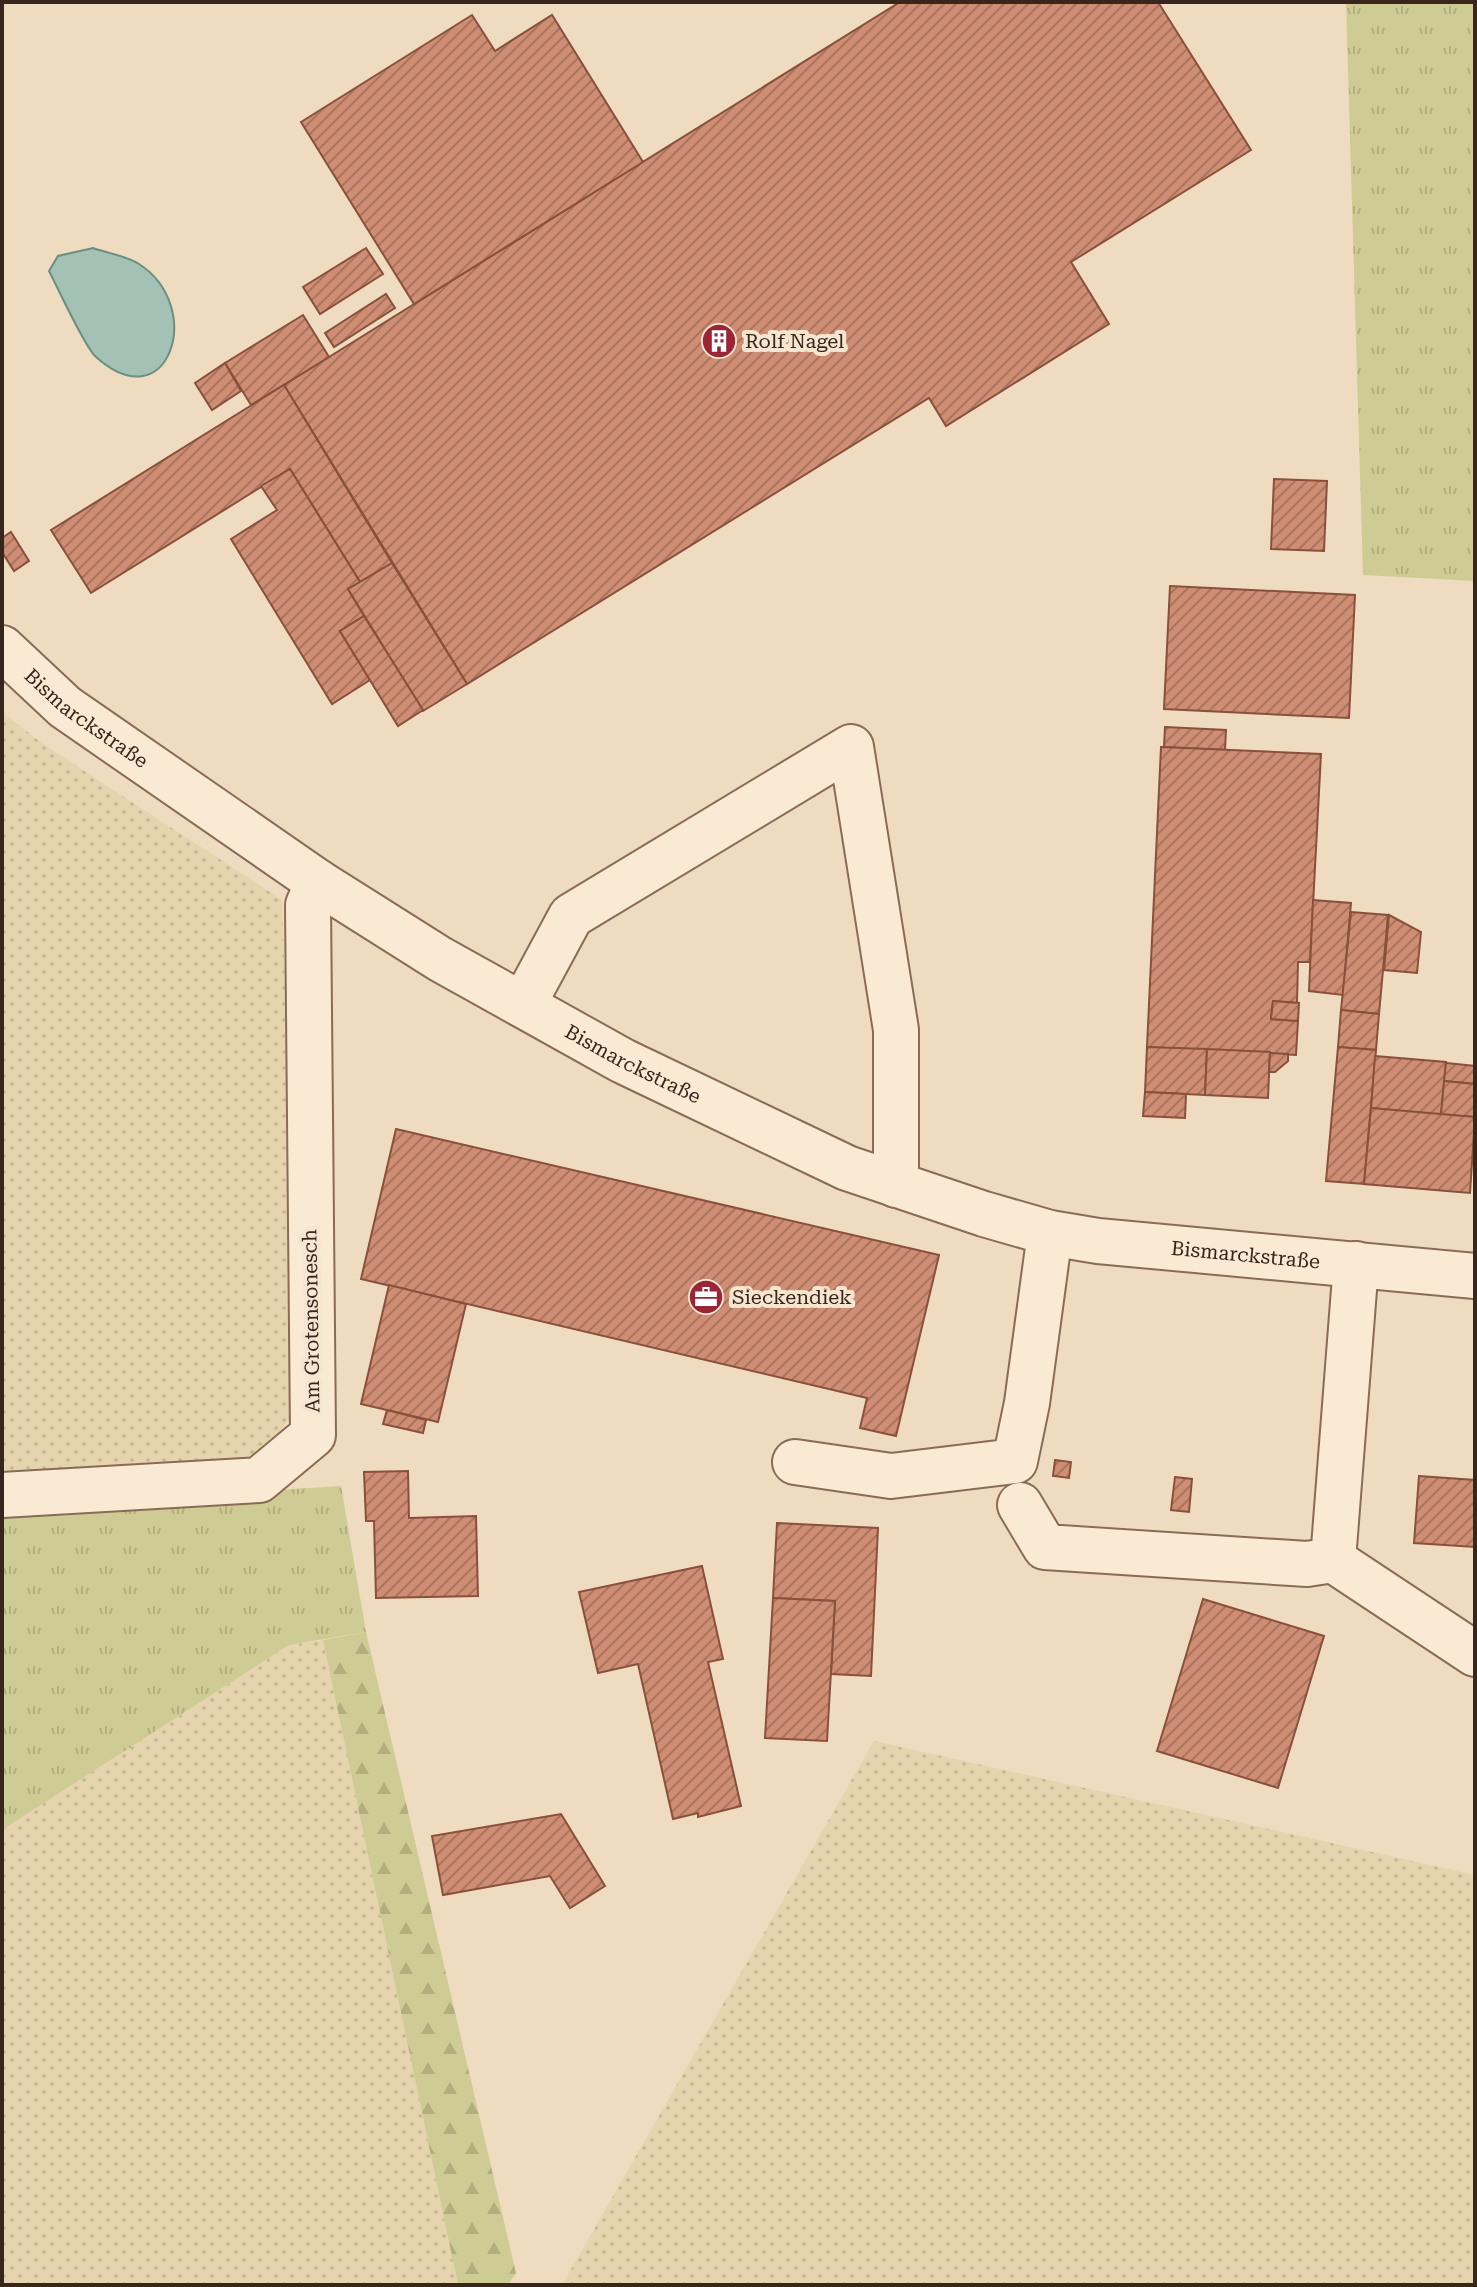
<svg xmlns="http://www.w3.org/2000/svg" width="1477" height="2287" font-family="'Roboto Serif',serif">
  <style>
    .farmland { fill: url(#farmland-dots) }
    .grass { fill: url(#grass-tufts) }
    .forest { fill: url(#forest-firs) }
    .water { fill: #a3c1b4; stroke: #6a8f81; stroke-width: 2 }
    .building { fill: url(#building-hatch); stroke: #89503c; stroke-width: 2 }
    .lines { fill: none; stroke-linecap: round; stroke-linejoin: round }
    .minor-casing { stroke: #896b57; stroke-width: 48 }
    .minor { stroke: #fae9d3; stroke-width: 44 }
    .labels { text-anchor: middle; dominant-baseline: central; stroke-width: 8; stroke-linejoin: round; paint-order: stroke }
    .poi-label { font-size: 20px; fill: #38261c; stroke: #f6e6d0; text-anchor: start }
    .street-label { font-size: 20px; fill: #38261c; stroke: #f6e6d0 }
  </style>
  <defs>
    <pattern id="farmland-dots" width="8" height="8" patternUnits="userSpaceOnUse" patternTransform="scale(2)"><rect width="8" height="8" fill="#e5d4ad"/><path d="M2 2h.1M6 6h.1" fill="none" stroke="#c5b694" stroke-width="1.8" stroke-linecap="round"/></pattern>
    <pattern id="grass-tufts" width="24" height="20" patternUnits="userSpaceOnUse" patternTransform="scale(2)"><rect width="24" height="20" fill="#cecc94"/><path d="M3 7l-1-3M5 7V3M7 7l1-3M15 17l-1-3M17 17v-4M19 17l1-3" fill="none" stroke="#b2af7f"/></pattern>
    <pattern id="forest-firs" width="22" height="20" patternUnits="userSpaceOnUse" patternTransform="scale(2)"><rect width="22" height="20" fill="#cecc94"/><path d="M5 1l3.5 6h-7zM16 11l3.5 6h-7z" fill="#b2af7f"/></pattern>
    <pattern id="building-hatch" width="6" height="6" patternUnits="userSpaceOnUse" patternTransform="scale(2)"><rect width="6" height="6" fill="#cf8e74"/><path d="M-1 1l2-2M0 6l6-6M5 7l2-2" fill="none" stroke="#a9745e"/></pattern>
  </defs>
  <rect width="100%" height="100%" fill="#efdbc0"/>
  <g class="farmland">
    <polygon points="2,712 43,744 282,900 300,1405 259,1458 2,1477"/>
    <polygon points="323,1640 458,2285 2,2285 2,1830 289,1645"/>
    <polygon points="874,1741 1475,1875 1475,2285 562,2285"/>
  </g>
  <g class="grass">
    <polygon points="1346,2 1475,2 1475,581 1363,575"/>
    <polygon points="341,1486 366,1632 289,1645 2,1830 2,1507"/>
  </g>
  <polygon class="forest" points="366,1632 516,2273 508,2285 458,2285 323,1640"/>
  <path class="water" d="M 93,248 C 107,253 127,256 139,264 C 206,307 169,422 96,357 C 85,348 58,288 49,271 L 58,256 Z"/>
  <g class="building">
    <polygon points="900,2 1158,2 1251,150 1071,262 1109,324 946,426 929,398 467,684 284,385"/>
    <polygon points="472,15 495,51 552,15 643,162 414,304 301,122"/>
    <polygon points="366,248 383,274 320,314 303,287"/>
    <polygon points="386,294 395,308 334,347 325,333"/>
    <polygon points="303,315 329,357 251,405 225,363"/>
    <polygon points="225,363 241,391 212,410 195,383"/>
    <polygon points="284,385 392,563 360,582 290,469 91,593 51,530"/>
    <polygon points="290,469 360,582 348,589 364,616 340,631 370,680 332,704 231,539 277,510 261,486"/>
    <polygon points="1274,479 1327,481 1324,551 1271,549"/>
    <polygon points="11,532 29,561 14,571 2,552 2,538"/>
    <polygon points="392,563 467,684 423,711 348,589"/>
    <polygon points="1170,586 1355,595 1349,718 1164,709"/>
    <polygon points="364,616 423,710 398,726 340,631"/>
    <polygon points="1165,727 1226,730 1225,750 1164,747"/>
    <polygon points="1161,747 1321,754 1310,962 1298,962 1297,1003 1273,1001 1271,1019 1298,1021 1296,1055 1147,1047"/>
    <polygon points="1313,900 1351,903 1343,995 1309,991"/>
    <polygon points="1351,912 1388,915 1379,1014 1341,1010"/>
    <polygon points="1389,915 1421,932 1417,973 1384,970"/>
    <polygon points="1273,1001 1299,1003 1298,1021 1271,1019"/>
    <polygon points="1341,1010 1379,1014 1376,1050 1338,1047"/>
    <polygon points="1147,1047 1207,1049 1205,1095 1145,1092"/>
    <polygon points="1338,1047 1376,1050 1364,1184 1326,1181"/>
    <polygon points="1207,1049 1270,1052 1268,1098 1205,1095"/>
    <polygon points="1270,1053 1288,1054 1288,1061 1275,1072 1269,1072"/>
    <polygon points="1375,1056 1446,1062 1441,1115 1371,1108"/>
    <polygon points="1446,1063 1475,1066 1475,1084 1444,1081"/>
    <polygon points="1444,1081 1475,1084 1475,1117 1441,1115"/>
    <polygon points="1145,1092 1186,1094 1185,1118 1143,1116"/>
    <polygon points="1371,1108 1475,1117 1470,1193 1364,1184"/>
    <polygon points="396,1129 939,1255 896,1436 860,1428 867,1398 361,1279"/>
    <polygon points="389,1285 466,1304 438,1422 361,1404"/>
    <polygon points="387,1410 426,1420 423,1433 383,1424"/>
    <polygon points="1055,1460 1071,1462 1069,1478 1053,1476"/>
    <polygon points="408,1471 409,1518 476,1516 478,1596 376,1598 374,1521 366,1521 364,1472"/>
    <polygon points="1419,1476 1475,1480 1475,1547 1414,1543"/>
    <polygon points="1175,1477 1192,1479 1189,1512 1171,1510"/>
    <polygon points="777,1523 878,1528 871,1676 831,1674 835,1601 773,1598"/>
    <polygon points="702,1566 723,1659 708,1662 741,1806 698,1817 698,1813 673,1819 638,1664 598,1673 579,1592"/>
    <polygon points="773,1598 835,1601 827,1741 765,1738"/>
    <polygon points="1203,1599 1324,1636 1278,1788 1157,1751"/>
    <polygon points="561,1814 605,1886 570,1908 550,1876 443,1895 432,1836"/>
  </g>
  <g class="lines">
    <g class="minor-casing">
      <g id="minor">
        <path id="s1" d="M 2,648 L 65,707 L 318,882 L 440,959 L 623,1061 L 847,1168 L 984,1214 L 1050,1233 L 1098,1241 L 1475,1276"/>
        <polyline points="523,1005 571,916 851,747 896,1030 896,1185"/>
        <polyline points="1356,1264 1333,1560 1475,1654"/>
        <polyline points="795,1462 891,1476 1015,1461 1027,1403 1050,1233"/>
        <polyline points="2,1495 259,1480 313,1435 308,905 318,882"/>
        <polyline points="1020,1505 1045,1547 1307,1564 1333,1560"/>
      </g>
    </g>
    <use href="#minor" class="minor"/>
  </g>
  <defs>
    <g id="building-disc" transform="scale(1.8)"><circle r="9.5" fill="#9a2536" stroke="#f6e6d0"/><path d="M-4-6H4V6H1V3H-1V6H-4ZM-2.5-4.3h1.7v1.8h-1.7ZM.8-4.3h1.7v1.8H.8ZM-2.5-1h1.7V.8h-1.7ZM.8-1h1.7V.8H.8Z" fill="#fff"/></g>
    <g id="office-disc" transform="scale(1.8)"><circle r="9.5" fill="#9a2536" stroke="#f6e6d0"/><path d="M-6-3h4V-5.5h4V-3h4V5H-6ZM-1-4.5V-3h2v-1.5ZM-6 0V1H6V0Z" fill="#fff"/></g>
  </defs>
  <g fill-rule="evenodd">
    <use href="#building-disc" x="719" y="341"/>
    <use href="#office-disc" x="706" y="1297"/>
  </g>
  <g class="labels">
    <g class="poi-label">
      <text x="745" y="341">Rolf Nagel</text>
      <text x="732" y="1297">Sieckendiek</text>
    </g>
    <g class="street-label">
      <text stroke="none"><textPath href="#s1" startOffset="110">Bismarckstraße</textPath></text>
      <text stroke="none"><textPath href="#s1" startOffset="758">Bismarckstraße</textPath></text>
      <text stroke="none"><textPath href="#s1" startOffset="1406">Bismarckstraße</textPath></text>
      <text transform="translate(311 1321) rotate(-91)">Am Grotensonesch</text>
    </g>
  </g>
  <rect width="1477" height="2287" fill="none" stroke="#38261c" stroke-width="8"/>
</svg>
